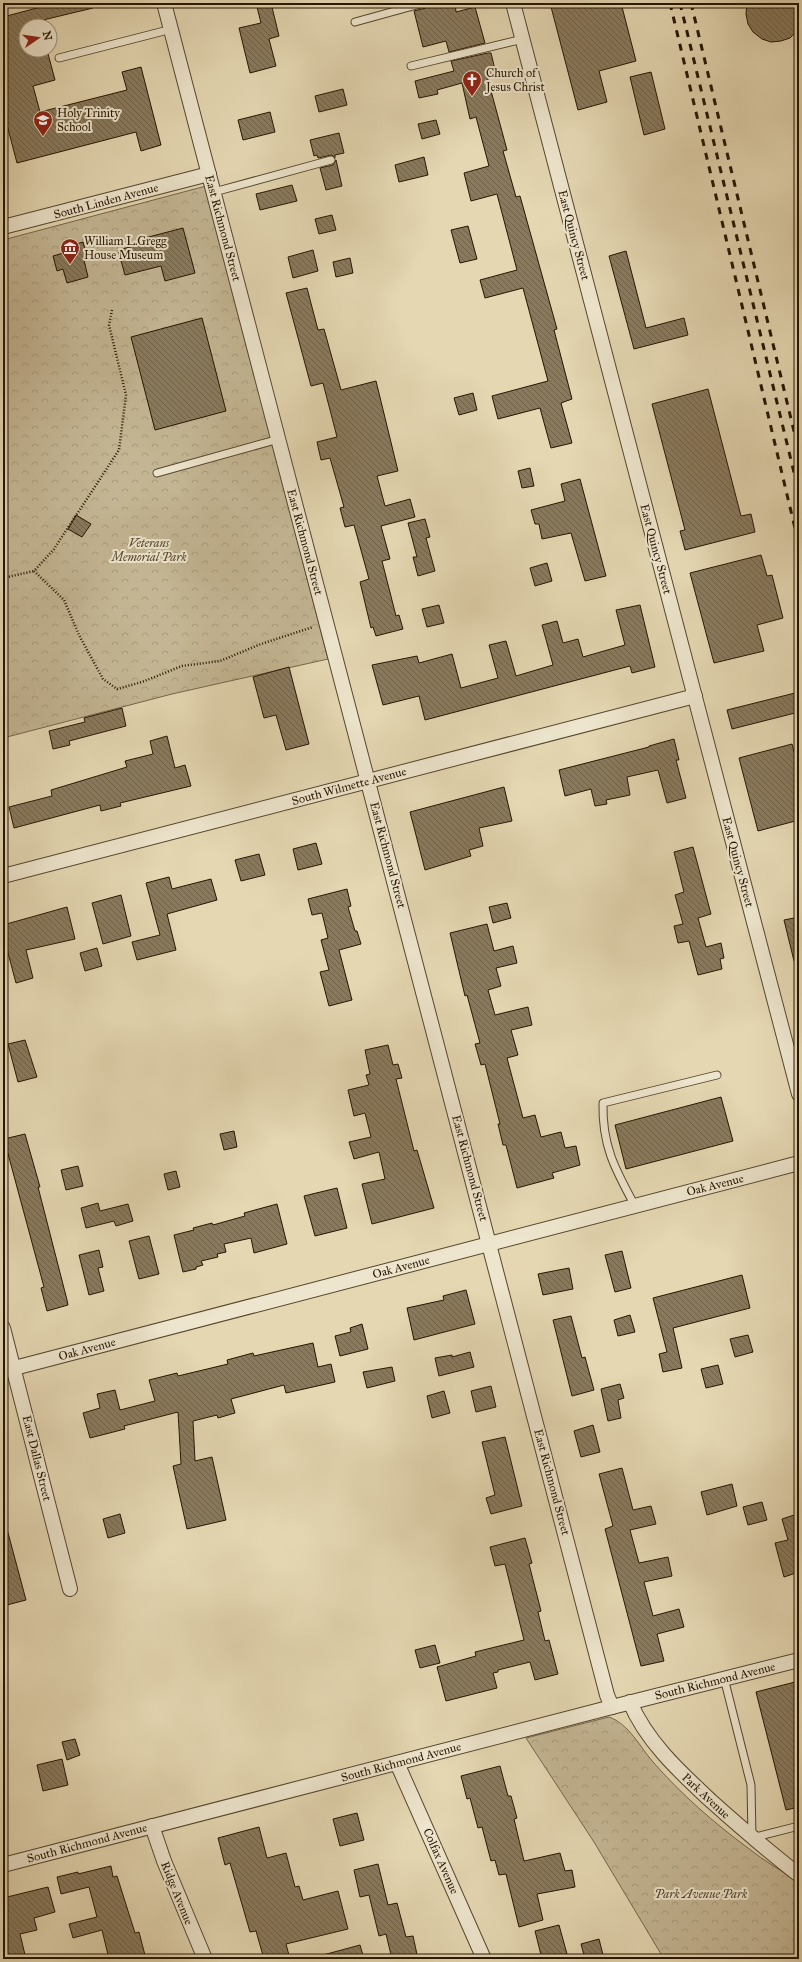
<svg xmlns="http://www.w3.org/2000/svg" width="802" height="1962" font-family="'IM FELL Great Primer',serif">
  <style>
    .park { fill: url(#park-crowns); stroke: #75664a }
    .building { fill: url(#building-back-hatch); stroke: #261500 }
    .lines { fill: none; stroke-linecap: round; stroke-linejoin: round }
    .lane-casing { stroke: #56462c; stroke-width: 9 }
    .street-casing { stroke: #56462c; stroke-width: 16 }
    .path { stroke: #261500; stroke-width: 2.5; stroke-dasharray: 1 2; stroke-linecap: butt }
    .lane { stroke: #ede5cd; stroke-width: 7 }
    .street { stroke: #ede5cd; stroke-width: 14 }
    .rail { stroke: #261500; stroke-width: 3; stroke-dasharray: 7 7; stroke-linecap: butt }
    .labels { text-anchor: middle; dominant-baseline: central; stroke-width: 4; stroke-linejoin: round; paint-order: stroke }
    .poi-label { font-size: 12px; fill: #261500; stroke: #ede5cd; text-anchor: start }
    .street-label { font-size: 12px; fill: #261500; stroke: #ede5cd }
    .park-label { font-size: 12px; font-style: italic; fill: #55452c; stroke: #ede5cd }
  </style>
  <defs>
    <pattern id="park-crowns" width="20" height="18" patternUnits="userSpaceOnUse"><rect width="20" height="18" fill="#c4b694"/><path d="M2 6a3 3 0 1 1 6 0M12 15a3 3 0 1 1 6 0" fill="none" stroke="#a89c7e"/></pattern>
    <pattern id="building-back-hatch" width="6" height="6" patternUnits="userSpaceOnUse"><rect width="6" height="6" fill="#897a5d"/><path d="M-1 5l2 2M0 0l6 6M5-1l2 2" fill="none" stroke="#70634a"/></pattern>
  </defs>
  <rect width="100%" height="100%" fill="#e4d7b2"/>
  <filter id="stains"><feTurbulence type="fractalNoise" baseFrequency=".005" numOctaves="4"/><feColorMatrix values="0 0 0 0 .2 0 0 0 0 .09 0 0 0 0 .02 0 0 0 .5 -.17"/></filter>
  <radialGradient id="worn" r=".72"><stop offset=".6" stop-color="#630" stop-opacity="0"/><stop offset="1" stop-color="#630" stop-opacity=".3"/></radialGradient>
  <g class="park">
    <polygon points="206,186 328,659 172,694 3,738 3,240"/>
    <path d="M 609,1717 C 629,1724 640,1747 653,1762 C 681,1794 714,1823 748,1848 C 764,1861 782,1871 799,1882 L 799,1959 L 664,1959 L 594,1842 L 526,1738 Z"/>
  </g>
  <g class="building">
    <polygon points="48,3 93,3 93,8 39,21 41,26 26,26 26,50 47,50 55,80 33,86 40,112 127,90 122,72 141,67 161,145 141,151 136,132 17,163 3,110 3,17 48,5"/>
    <polygon points="256,3 271,3 279,36 269,39 276,66 250,73 239,28 261,23"/>
    <polygon points="429,3 455,3 456,12 475,7 485,43 449,52 446,41 423,47 414,11 426,8"/>
    <polygon points="550,3 621,3 636,61 599,71 607,102 578,110"/>
    <polygon points="747,3 799,3 799,29 790,38 781,41 771,42 762,39 753,32 748,24 746,14"/>
    <polygon points="488,53 491,53 496,74 487,76 507,150 503,151 516,197 520,196 557,329 554,330 572,399 561,403 572,443 551,448 540,408 498,419 492,396 548,381 523,288 485,298 480,280 517,270 497,194 471,201 464,173 489,166 476,117 470,119 462,83 437,90 438,94 419,98 415,81 454,71 451,61"/>
    <polygon points="651,72 665,129 644,135 630,77"/>
    <polygon points="343,89 347,105 319,112 315,96"/>
    <polygon points="270,112 275,132 243,140 238,120"/>
    <polygon points="436,120 440,134 422,139 418,124"/>
    <polygon points="339,133 344,153 335,155 335,158 332,155 318,158 317,155 314,156 310,140"/>
    <polygon points="424,157 428,175 399,182 395,165"/>
    <polygon points="336,160 342,186 326,190 320,168 333,165"/>
    <polygon points="292,185 297,201 260,210 256,194"/>
    <polygon points="332,215 336,230 319,234 315,219"/>
    <polygon points="468,226 477,259 460,263 451,230"/>
    <polygon points="183,228 195,273 165,281 161,266 125,275 118,250 142,244 141,239"/>
    <polygon points="83,242 88,259 84,260 88,277 67,283 63,269 57,271 53,256 67,252 66,247"/>
    <polygon points="313,250 318,271 293,278 288,257"/>
    <polygon points="626,251 646,328 684,318 688,335 634,349 609,256"/>
    <polygon points="350,258 353,273 336,277 333,262"/>
    <polygon points="307,288 318,330 324,329 341,390 376,381 398,471 377,476 385,506 410,499 415,517 381,526 390,559 382,561 396,616 399,615 403,629 376,636 373,627 371,628 360,582 369,579 354,525 345,527 340,508 344,507 330,458 321,460 317,442 337,437 323,383 311,386 286,293"/>
    <polygon points="202,318 226,411 155,430 131,337"/>
    <polygon points="708,389 741,516 751,514 755,532 685,550 680,531 685,530 652,404"/>
    <polygon points="473,393 477,410 459,415 454,398"/>
    <polygon points="530,468 534,486 522,488 518,471"/>
    <polygon points="580,479 606,576 585,581 571,533 542,539 539,524 535,524 531,510 565,501 561,484"/>
    <polygon points="76,515 91,524 82,537 68,529"/>
    <polygon points="425,519 430,537 426,538 435,571 418,576 413,557 417,557 408,523"/>
    <polygon points="761,555 767,576 772,575 783,618 757,625 764,651 714,663 690,573"/>
    <polygon points="547,563 552,581 535,586 530,568"/>
    <polygon points="439,605 444,623 427,627 422,609"/>
    <polygon points="640,605 655,667 632,673 630,666 425,720 419,696 383,705 372,665 417,656 419,663 452,654 461,688 498,678 489,645 506,641 516,676 553,665 542,625 557,621 563,643 578,639 583,657 625,645 616,610"/>
    <polygon points="289,667 309,744 286,750 276,715 264,718 253,677"/>
    <polygon points="799,692 799,712 732,729 727,710"/>
    <polygon points="122,708 126,726 69,741 70,745 53,749 49,731 85,722 84,718"/>
    <polygon points="167,736 175,768 185,765 191,786 120,803 121,806 101,811 100,805 14,828 9,807 52,796 51,790 127,767 125,761 153,754 150,741"/>
    <polygon points="674,739 679,760 676,760 686,798 667,803 658,770 627,777 630,795 606,800 607,804 595,806 591,789 565,796 559,770 649,747 649,746"/>
    <polygon points="792,744 799,770 799,820 758,831 739,758"/>
    <polygon points="504,787 512,821 479,828 483,846 469,850 471,856 425,870 410,812"/>
    <polygon points="316,843 322,864 298,870 293,849"/>
    <polygon points="693,847 711,914 698,918 706,947 721,943 724,958 720,959 722,969 698,975 689,941 678,943 674,926 683,924 675,895 684,892 674,852"/>
    <polygon points="259,854 265,875 241,881 235,860"/>
    <polygon points="169,877 172,889 211,879 217,900 167,914 176,950 137,960 132,942 160,935 146,883"/>
    <polygon points="347,889 351,906 348,907 355,931 357,931 361,944 339,950 352,1000 329,1006 320,972 329,970 321,940 328,938 322,913 312,915 308,899"/>
    <polygon points="121,895 131,936 103,944 92,903"/>
    <polygon points="507,903 511,918 493,923 489,907"/>
    <polygon points="67,907 75,939 26,950 33,978 16,983 3,934 3,925"/>
    <polygon points="799,917 799,961 794,961 784,920"/>
    <polygon points="487,924 494,951 513,946 517,963 496,968 501,986 488,990 495,1015 528,1007 532,1025 511,1030 518,1055 507,1058 523,1118 535,1115 541,1137 561,1132 565,1148 576,1146 580,1165 552,1173 554,1178 517,1188 506,1145 503,1145 498,1124 500,1124 485,1064 481,1065 475,1044 480,1043 467,995 465,996 450,933"/>
    <polygon points="97,948 102,966 85,971 80,953"/>
    <polygon points="25,1040 37,1077 18,1082 8,1044"/>
    <polygon points="388,1045 393,1065 398,1064 402,1078 396,1079 414,1151 417,1150 434,1208 372,1224 362,1184 385,1179 379,1152 354,1159 349,1142 371,1137 365,1113 354,1116 348,1090 369,1085 366,1075 370,1074 365,1050"/>
    <polygon points="721,1097 733,1141 626,1169 615,1125"/>
    <polygon points="234,1131 237,1147 224,1150 220,1134"/>
    <polygon points="25,1134 40,1187 38,1187 67,1300 68,1305 47,1311 41,1288 44,1287 4,1139"/>
    <polygon points="78,1166 83,1186 66,1190 61,1170"/>
    <polygon points="176,1171 180,1187 168,1190 164,1174"/>
    <polygon points="337,1188 347,1228 315,1236 304,1196"/>
    <polygon points="98,1203 100,1211 128,1204 133,1221 116,1226 114,1221 86,1228 81,1208"/>
    <polygon points="277,1204 287,1244 254,1253 251,1238 224,1244 226,1252 217,1254 218,1257 201,1261 203,1265 196,1267 196,1269 183,1272 174,1235 194,1230 193,1228 212,1223 213,1225 245,1216 244,1213"/>
    <polygon points="149,1236 159,1274 139,1279 129,1241"/>
    <polygon points="99,1250 103,1267 98,1268 104,1291 89,1295 79,1255"/>
    <polygon points="622,1251 631,1288 615,1292 605,1255"/>
    <polygon points="569,1268 573,1289 543,1295 538,1274"/>
    <polygon points="742,1275 750,1308 673,1328 682,1368 663,1372 659,1354 667,1352 653,1298"/>
    <polygon points="466,1290 475,1324 414,1340 407,1308 444,1300 443,1296"/>
    <polygon points="630,1315 635,1332 618,1336 614,1320"/>
    <polygon points="571,1316 582,1358 585,1357 594,1390 572,1396 553,1320"/>
    <polygon points="362,1324 368,1349 340,1356 335,1336 351,1332 350,1328"/>
    <polygon points="748,1335 753,1352 735,1357 730,1339"/>
    <polygon points="313,1343 318,1367 331,1364 335,1382 286,1393 284,1385 231,1399 235,1413 218,1418 217,1415 193,1421 195,1461 212,1457 226,1520 187,1529 173,1466 181,1464 178,1412 124,1426 125,1429 90,1438 83,1413 100,1408 97,1394 115,1390 120,1410 155,1401 149,1380 177,1373 178,1376 228,1364 227,1360 253,1353 254,1356"/>
    <polygon points="470,1352 474,1367 439,1376 435,1358 452,1355 452,1357"/>
    <polygon points="718,1365 723,1384 706,1388 701,1369"/>
    <polygon points="392,1367 395,1381 367,1388 363,1372"/>
    <polygon points="620,1384 624,1398 618,1400 621,1418 608,1421 601,1389"/>
    <polygon points="491,1386 496,1407 476,1412 471,1391"/>
    <polygon points="444,1391 450,1413 432,1418 427,1396"/>
    <polygon points="593,1425 600,1452 581,1457 574,1431"/>
    <polygon points="505,1437 522,1506 491,1514 486,1498 495,1495 482,1442"/>
    <polygon points="622,1468 633,1510 651,1506 656,1524 630,1530 639,1563 668,1557 672,1576 644,1582 653,1616 679,1609 684,1627 657,1634 664,1661 641,1666 605,1529 613,1526 599,1474"/>
    <polygon points="732,1484 737,1506 707,1515 701,1492"/>
    <polygon points="762,1502 767,1520 748,1525 743,1507"/>
    <polygon points="120,1514 125,1533 108,1538 103,1519"/>
    <polygon points="797,1514 799,1523 799,1572 784,1577 775,1543 788,1540 782,1519"/>
    <polygon points="7,1529 26,1600 3,1606 3,1530"/>
    <polygon points="525,1538 532,1563 529,1564 541,1611 538,1612 545,1641 549,1640 558,1674 535,1680 530,1662 498,1670 498,1672 493,1673 497,1688 446,1701 437,1667 476,1656 475,1652 524,1640 505,1564 495,1566 490,1547"/>
    <polygon points="435,1645 440,1663 420,1668 415,1650"/>
    <polygon points="799,1681 799,1807 786,1810 756,1692"/>
    <polygon points="75,1739 80,1755 67,1760 62,1742"/>
    <polygon points="62,1759 68,1785 43,1791 37,1765"/>
    <polygon points="500,1766 508,1796 511,1796 517,1818 514,1819 524,1861 560,1853 565,1871 572,1870 575,1887 537,1894 543,1920 519,1927 506,1874 499,1875 495,1860 491,1861 482,1827 478,1828 470,1798 467,1799 461,1776"/>
    <polygon points="357,1813 364,1840 340,1846 333,1819"/>
    <polygon points="259,1827 267,1858 286,1853 295,1887 299,1886 303,1900 338,1891 348,1929 286,1944 290,1959 264,1959 256,1931 250,1932 230,1863 225,1865 218,1838"/>
    <polygon points="378,1864 388,1905 397,1903 406,1937 413,1936 418,1959 392,1959 386,1934 379,1936 369,1895 360,1897 354,1870"/>
    <polygon points="111,1866 113,1877 117,1876 135,1933 139,1932 146,1959 109,1959 102,1930 73,1938 69,1924 97,1917 89,1887 61,1894 57,1877 78,1872 78,1874"/>
    <polygon points="48,1887 55,1912 34,1918 37,1930 20,1934 26,1959 4,1959 3,1898"/>
    <polygon points="559,1925 567,1954 542,1959 535,1931"/>
    <polygon points="599,1939 603,1955 585,1959 581,1944"/>
    <polygon points="360,1945 364,1959 324,1959 323,1955"/>
  </g>
  <g class="lines">
    <g class="lane-casing">
      <g id="lane">
        <polyline points="355,22 424,3"/>
        <polyline points="59,58 172,29"/>
        <polyline points="411,66 523,39"/>
        <polyline points="214,192 331,160"/>
        <polyline points="157,473 279,439"/>
        <path d="M 635,1206 C 615,1169 602,1146 603,1103 L 717,1075"/>
        <polyline points="724,1678 751,1785 752,1838 799,1826"/>
      </g>
    </g>
    <g class="street-casing">
      <g id="street">
        <polyline points="164,3 607,1695 612,1707"/>
        <polyline points="513,3 799,1094"/>
        <polyline points="3,227 209,174"/>
        <polyline points="3,876 695,696"/>
        <polyline points="3,1328 70,1589"/>
        <polyline points="3,1371 799,1163"/>
        <path d="M 630,1702 C 646,1741 680,1772 710,1800 C 739,1826 768,1851 799,1875"/>
        <polyline points="397,1763 484,1959"/>
        <polyline points="152,1826 164,1861 205,1959"/>
        <polyline points="3,1865 612,1707 799,1660"/>
      </g>
    </g>
    <g class="path">
      <polyline points="112,310 109,325 126,395 119,450 54,549 34,571 64,600 79,635 103,679 117,689 142,682 182,666 220,661 261,644 313,627"/>
      <polyline points="3,578 34,571"/>
    </g>
    <use href="#lane" class="lane"/>
    <use href="#street" class="street"/>
    <g class="rail">
      <polyline points="670,3 799,545"/>
      <polyline points="680,3 799,493"/>
      <polyline points="691,3 799,452"/>
    </g>
  </g>
  <defs>
    <g id="church-pin" transform="scale(1)"><path d="M0 17L-7.5 6A9.5 9.5 0 1 1 7.5 6Z" fill="#8f2418" stroke="#ede5cd"/><path d="M-1.2-6h2.4v3.5h3.3v2.4h-3.3V6h-2.4V-.1h-3.3v-2.4h3.3Z" fill="#fff"/></g>
    <g id="school-pin" transform="scale(1)"><path d="M0 17L-7.5 6A9.5 9.5 0 1 1 7.5 6Z" fill="#8f2418" stroke="#ede5cd"/><path d="M0-5L7-2L0 1L-7-2ZM-4 1L0 2.5L4 1V4Q0 6-4 4Z" fill="#fff"/></g>
    <g id="museum-pin" transform="scale(1)"><path d="M0 17L-7.5 6A9.5 9.5 0 1 1 7.5 6Z" fill="#8f2418" stroke="#ede5cd"/><path d="M0-6L6-3V-2H-6V-3ZM-5-1h2V3h-2ZM-1-1h2V3h-2ZM3-1h2V3H3ZM-6 4H6V6H-6Z" fill="#fff"/></g>
  </defs>
  <g fill-rule="evenodd">
    <use href="#church-pin" x="472" y="80"/>
    <use href="#school-pin" x="43" y="120"/>
    <use href="#museum-pin" x="70" y="248"/>
  </g>
  <g class="labels">
    <g class="poi-label">
      <text x="486" y="73">Church of<tspan x="486" dy="14">Jesus Christ</tspan></text>
      <text x="57" y="113">Holy Trinity<tspan x="57" dy="14">School</tspan></text>
      <text x="84" y="241">William L.Gregg<tspan x="84" dy="14">House Museum</tspan></text>
    </g>
    <g class="street-label">
      <text transform="translate(106 201) rotate(-15)">South Linden Avenue</text>
      <text transform="translate(223 228) rotate(75)">East Richmond Street</text>
      <text transform="translate(574 235) rotate(75)">East Quincy Street</text>
      <text transform="translate(305 542) rotate(75)">East Richmond Street</text>
      <text transform="translate(656 549) rotate(75)">East Quincy Street</text>
      <text transform="translate(349 786) rotate(-15)">South Wilmette Avenue</text>
      <text transform="translate(388 855) rotate(75)">East Richmond Street</text>
      <text transform="translate(738 862) rotate(75)">East Quincy Street</text>
      <text transform="translate(470 1168) rotate(75)">East Richmond Street</text>
      <text transform="translate(715 1185) rotate(-14)">Oak Avenue</text>
      <text transform="translate(401 1267) rotate(-15)">Oak Avenue</text>
      <text transform="translate(87 1349) rotate(-15)">Oak Avenue</text>
      <text transform="translate(37 1458) rotate(76)">East Dallas Street</text>
      <text transform="translate(552 1482) rotate(75)">East Richmond Street</text>
      <text transform="translate(715 1681) rotate(-14)">South Richmond Avenue</text>
      <text transform="translate(401 1762) rotate(-15)">South Richmond Avenue</text>
      <text transform="translate(706 1796) rotate(43)">Park Avenue</text>
      <text transform="translate(87 1843) rotate(-15)">South Richmond Avenue</text>
      <text transform="translate(441 1861) rotate(66)">Colfax Avenue</text>
      <text transform="translate(177 1893) rotate(68)">Ridge Avenue</text>
    </g>
    <g class="park-label">
      <text x="149" y="543">Veterans<tspan x="149" dy="14">Memorial Park</tspan></text>
      <text x="701" y="1894">Park Avenue Park</text>
    </g>
  </g>
  <rect width="802" height="1962" fill="none" stroke="#e4d7b2" stroke-width="16"/>
  <rect x="4" y="4" width="794" height="1954" fill="none" stroke="#261500" stroke-width="2"/>
  <rect x="8" y="8" width="786" height="1946" fill="none" stroke="#261500"/>
  <g transform="translate(38 38) rotate(77)"><circle r="19" fill="#ede5cd" stroke="#9d927b"/>
  <path d="M0-3L7 15L0 10L-7 15Z" fill="#8f2418"/>
  <text y="-6" font-size="11" font-weight="bold" text-anchor="middle" fill="#261500">N</text>
  </g>
  <rect width="100%" height="100%" filter="url(#stains)"/>
  <rect width="100%" height="100%" fill="url(#worn)"/>
</svg>
